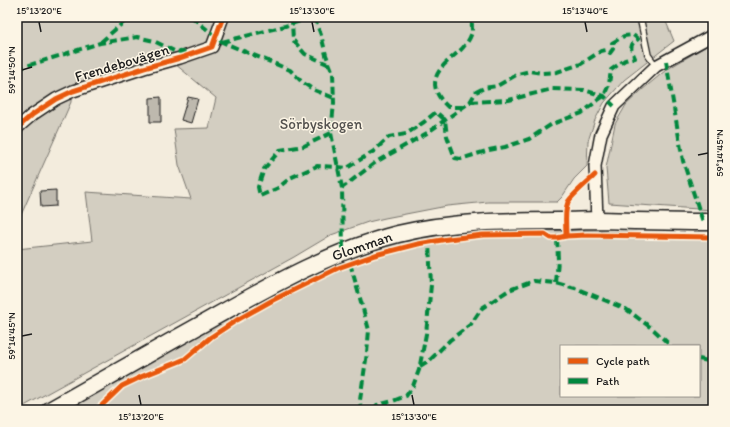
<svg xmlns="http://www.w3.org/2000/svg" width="730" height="427" font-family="Itim,sans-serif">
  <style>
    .green { fill: #d3cec1; stroke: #78756e; fill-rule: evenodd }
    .building { fill: #beb9ae; stroke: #1c1c1c }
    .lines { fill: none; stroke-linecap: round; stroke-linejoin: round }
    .service-casing { stroke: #1c1c1c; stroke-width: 8 }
    .minor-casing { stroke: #1c1c1c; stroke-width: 14 }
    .secondary-casing { stroke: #1c1c1c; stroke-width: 19 }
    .service { stroke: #fcf5e5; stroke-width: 5.5 }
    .minor { stroke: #fcf5e5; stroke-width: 11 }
    .secondary { stroke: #fcf5e5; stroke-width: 16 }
    .quiet { stroke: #00873e; stroke-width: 4; stroke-dasharray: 8 4; stroke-linecap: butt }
    .cycleway-casing { stroke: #fcf5e5; stroke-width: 8 }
    .cycleway { stroke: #e8590c; stroke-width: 5 }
    .ticks { fill: none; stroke: #1c1c1c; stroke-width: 1.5 }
    .labels { text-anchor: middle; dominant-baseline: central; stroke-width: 3; stroke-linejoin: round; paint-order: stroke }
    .street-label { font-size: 15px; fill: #1c1c1c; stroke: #fcf5e5 }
    .park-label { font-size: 15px; fill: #53514e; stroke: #fcf5e5 }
    .neatline { fill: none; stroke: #1c1c1c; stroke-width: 1.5 }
    .ticks-label { font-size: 10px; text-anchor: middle; fill: #1c1c1c }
  </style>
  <rect width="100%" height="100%" fill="#f3ecdd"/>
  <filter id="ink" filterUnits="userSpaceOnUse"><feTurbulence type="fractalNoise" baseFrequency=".025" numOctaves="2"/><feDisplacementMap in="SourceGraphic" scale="8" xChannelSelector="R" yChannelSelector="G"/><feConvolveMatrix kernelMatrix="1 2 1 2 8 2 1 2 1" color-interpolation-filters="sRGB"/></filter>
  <g filter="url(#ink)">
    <g class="green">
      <polygon points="17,17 664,17 674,41 624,80 604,103 595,120 588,141 587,166 574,179 562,197 557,202 488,202 447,206 385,218 368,222 331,235 294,257 17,410 17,249 92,241 86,192 191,199 179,165 174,129 209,128 216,98 169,59 71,90 71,102 17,224"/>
      <polygon points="713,42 713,210 609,203 606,168 615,124 626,105 642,90 666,70"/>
      <path d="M 469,230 L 598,231 L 713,235 L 713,410 L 63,410 L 255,300 L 347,257 L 398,241 ZM 561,346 L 699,346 L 699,396 L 561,396 Z"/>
    </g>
    <g class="building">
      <polygon points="161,97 161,122 150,122 150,98"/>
      <polygon points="188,97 198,99 191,123 181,120"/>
      <polygon points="56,190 56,206 41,207 40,191"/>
    </g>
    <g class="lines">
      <g class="service-casing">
        <polyline id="service" points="640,17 648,55 656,66"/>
      </g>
      <g class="minor-casing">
        <g id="minor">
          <polyline points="17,128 32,115 56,99 73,91 144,68 180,58 212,47 223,17"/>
          <polyline points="597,220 595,166 601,134 614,106 656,66 713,35"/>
        </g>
      </g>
      <g class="secondary-casing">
        <path id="secondary" d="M 50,410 C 103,380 157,349 211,319 C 270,286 331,251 398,234 C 451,221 506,221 560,221 C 573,221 586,220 599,220 C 637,221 675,222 713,222"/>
      </g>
      <use href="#service" class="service"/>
      <use href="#minor" class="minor"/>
      <use href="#secondary" class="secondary"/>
      <g class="quiet">
        <polyline points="192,17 222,42 251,54 290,70 302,82 314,90 334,98"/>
        <polyline points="294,17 292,23 293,40 305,54 330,65"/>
        <polyline points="314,17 321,35 326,55 333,73 334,103 331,133 342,188 343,252"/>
        <polyline points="101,42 125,21 132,17"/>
        <polyline points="222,42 285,26 313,17"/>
        <polyline points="666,61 683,161 703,222"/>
        <polyline points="17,69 100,43 137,37 154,41 174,51 190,53"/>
        <polyline points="470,102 509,100 552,89 584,90 604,96 614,106"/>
        <path d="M 462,107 L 448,107 C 430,90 431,76 449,60 C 454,55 461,51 465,45 C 468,42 471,36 472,32 C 472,25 471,22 474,17"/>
        <path d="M 331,133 L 304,146 L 280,150 L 264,169 L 258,187 L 260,196 L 278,188 L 290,178 L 317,166 L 338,167 L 347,168 L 374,151 L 389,137 L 406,134 L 424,122 L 436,112 L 445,120 L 447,136 L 455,158 L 461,159 L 489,150 L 505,147 L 529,139 L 552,124 L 582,113 L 598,100 L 604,96 L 609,84 L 611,70 L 625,60 L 635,58 C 631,48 628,46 638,39 L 633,35 L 624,36 L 612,43 L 613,49 L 610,53 L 606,50 L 601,51 L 581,64 L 557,72 L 542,73 L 530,71 L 518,74 L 497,86 L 484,88 L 476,92 L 470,102 L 427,133 L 376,162 L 342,188"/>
        <polyline points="350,263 369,330 367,353 360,400 361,410"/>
        <polyline points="556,283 558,260 557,238"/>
        <polyline points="699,359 713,362"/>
        <polyline points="420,366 430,360 450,340 471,324 482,308 509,290 534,281 556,283 575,288 626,309 654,330 671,346"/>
        <polyline points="373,410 377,405 393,401 406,396 413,386 419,370 426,334 431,285 429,242"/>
      </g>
      <g class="cycleway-casing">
        <g id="cycleway">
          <polyline points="17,128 32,115 56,99 73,91 144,68 180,58 212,47 223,17"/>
          <path d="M 566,236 C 566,225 564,212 568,202 C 572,195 589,181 595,175"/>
          <polyline points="97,410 122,386 143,376 178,362 185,359 211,337 237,320 273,300 338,268 375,255 418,244 448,239 483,235 545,234 551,238 557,238 566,236 587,235 713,237"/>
        </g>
      </g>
      <use href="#cycleway" class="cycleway"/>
    </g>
  </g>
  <path class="ticks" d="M 39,22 L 41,32M 312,22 L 314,32M 585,22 L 587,32M 22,70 L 32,67M 698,155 L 708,153M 22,336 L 32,334M 139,395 L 141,405M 412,395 L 414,405"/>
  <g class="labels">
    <g class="street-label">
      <text transform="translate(122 63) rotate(-17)">Frendebovägen</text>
      <text transform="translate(362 246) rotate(-19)">Glomman</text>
    </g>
    <g class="park-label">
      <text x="321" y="124">Sörbyskogen</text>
    </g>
  </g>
  <rect width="730" height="427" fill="none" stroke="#fcf5e5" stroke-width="44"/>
  <rect x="560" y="345" width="140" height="52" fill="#fcf5e5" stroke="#a29e95"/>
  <rect x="568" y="358" width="20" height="6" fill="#e8590c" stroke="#a29e95"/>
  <text x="596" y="365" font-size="12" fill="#1c1c1c">Cycle path</text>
  <rect x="568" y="378" width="20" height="6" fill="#00873e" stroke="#a29e95"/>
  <text x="596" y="385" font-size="12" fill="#1c1c1c">Path</text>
  <rect x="22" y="22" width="686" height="383" class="neatline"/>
  <g class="ticks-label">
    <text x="39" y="14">15°13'20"E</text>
    <text x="312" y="14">15°13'30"E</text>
    <text x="585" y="14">15°13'40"E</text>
    <text transform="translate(11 70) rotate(-90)" y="4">59°14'50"N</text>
    <text transform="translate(719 153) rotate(-90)" y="4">59°14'45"N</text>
    <text transform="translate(11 336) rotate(-90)" y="4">59°14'45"N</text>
    <text x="141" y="420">15°13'20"E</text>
    <text x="414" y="420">15°13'30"E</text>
  </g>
</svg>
